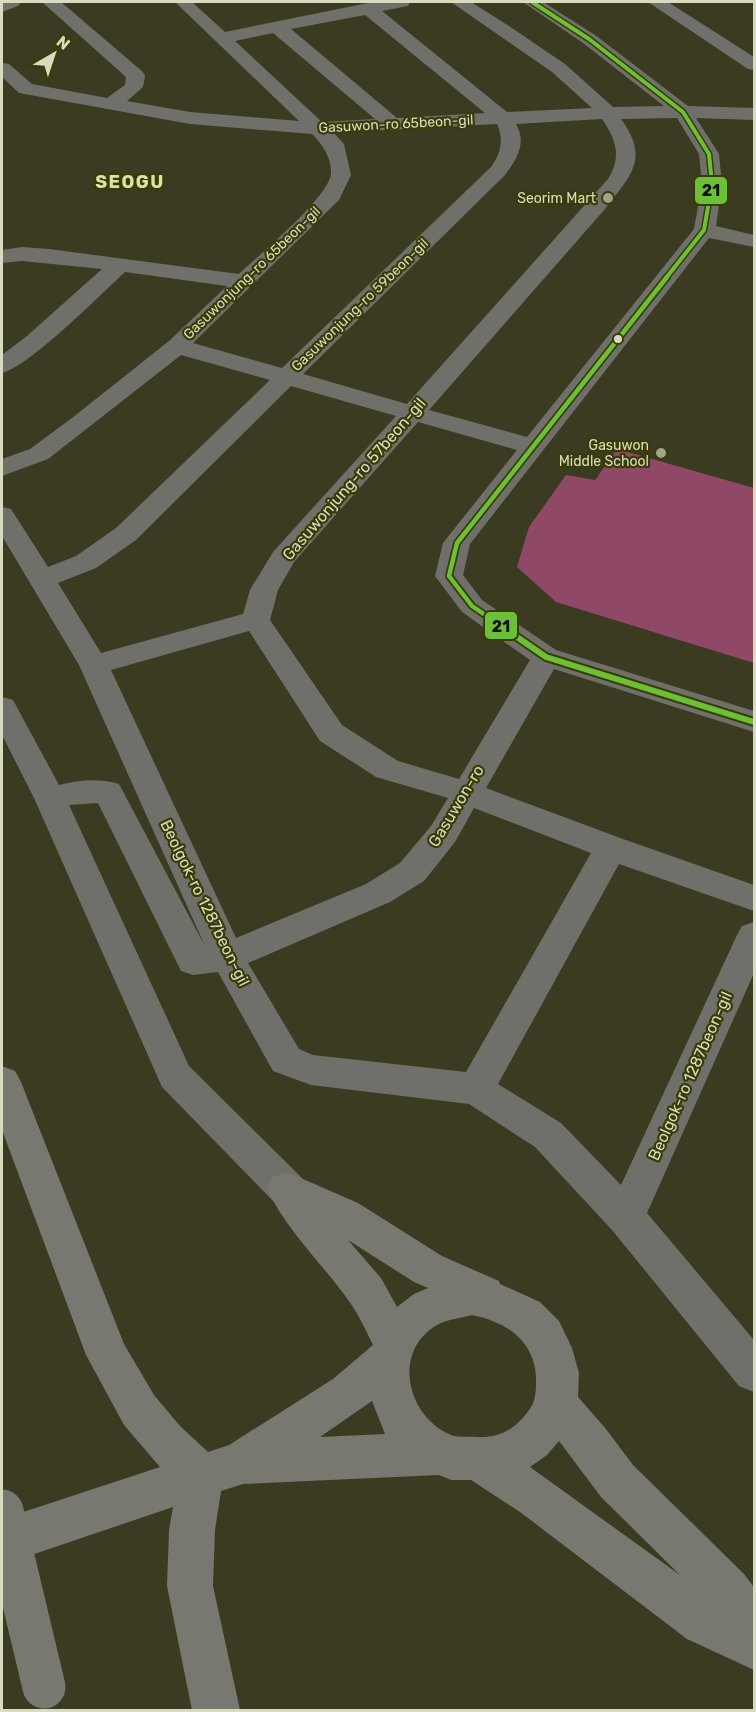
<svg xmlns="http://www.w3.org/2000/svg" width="756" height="1712" font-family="Rubik,sans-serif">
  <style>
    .green { fill: #904867 }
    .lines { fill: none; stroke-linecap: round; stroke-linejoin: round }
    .minor { fill: #70706b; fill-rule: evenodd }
    .major { fill: #787770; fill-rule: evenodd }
    .major-bridge { stroke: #787770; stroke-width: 43 }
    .bus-1-far2-casing { stroke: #3a3c07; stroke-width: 7 }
    .bus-1-far1-casing { stroke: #3a3c07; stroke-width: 8 }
    .bus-1-casing { stroke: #3a3c07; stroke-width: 10 }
    .bus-1-far2 { stroke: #6cc037; stroke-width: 4 }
    .bus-1-far1 { stroke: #6cc037; stroke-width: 4.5 }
    .bus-1 { stroke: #6cc037; stroke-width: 6 }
    .poi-dot { fill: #a1a388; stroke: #3a3c07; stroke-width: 2 }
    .bus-dot { fill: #d8dbc0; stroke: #3a3c07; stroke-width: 2 }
    .labels { text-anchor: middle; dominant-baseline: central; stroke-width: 4.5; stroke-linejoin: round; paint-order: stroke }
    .far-street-label { font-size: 14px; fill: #d8dbc0; stroke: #3a3c07 }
    .far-poi-label { font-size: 14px; fill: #d8dbc0; stroke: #3a3c07; text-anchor: end }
    .street-label { font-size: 16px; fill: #d8dbc0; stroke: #3a3c07 }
    .far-district-label { font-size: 18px; font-weight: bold; letter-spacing: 1.5px; fill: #dce1ab; stroke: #3a3c07 }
    .line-badge { stroke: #3a3c07; stroke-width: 2 }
    .pale-badge-label { font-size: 16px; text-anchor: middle; font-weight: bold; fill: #111 }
  </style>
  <rect width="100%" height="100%" fill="#3a3b20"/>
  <polygon class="green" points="617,449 754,488 754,663 556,602 517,567 529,527 566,475 595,480"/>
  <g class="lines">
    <g class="minor">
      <polygon points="2,2 21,2 18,6 2,12"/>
      <path d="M 42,2 L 61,2 L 143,72 L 145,76 L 143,87 L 127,101 L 190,112 L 299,121 L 175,2 L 192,2 L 225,32 L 368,3 L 410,2 L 408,6 L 382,11 L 507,112 L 592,108 L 552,72 L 451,2 L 471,2 L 509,26 L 565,64 L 613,107 L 664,106 L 583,43 L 523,2 L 543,2 L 595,35 L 688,106 L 754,108 L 754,120 L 696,118 L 719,154 L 722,184 L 716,226 L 754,235 L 754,247 L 709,238 L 470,544 L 463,575 L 482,600 L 556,650 L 754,711 L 754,732 L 554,669 L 486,788 L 623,839 L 754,885 L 754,911 L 619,864 L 498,1084 L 561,1123 L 621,1185 L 737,935 L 742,926 L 754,922 L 754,973 L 647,1213 L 754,1340 L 754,1392 L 739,1386 L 612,1230 L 535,1147 L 469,1104 L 311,1085 L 273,1071 L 218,972 L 193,975 L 181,971 L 98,803 L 69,805 L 189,1066 L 301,1177 L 307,1189 L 301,1201 L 287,1206 L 273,1201 L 162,1087 L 34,798 L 2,735 L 2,697 L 13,700 L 59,785 C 80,780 98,778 119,784 L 205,946 L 79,665 L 2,536 L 2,507 L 11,509 L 48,567 L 76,556 L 116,528 L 270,380 L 181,355 L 48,459 L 2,476 L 2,459 L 30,449 L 72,418 L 169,341 L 227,286 L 125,272 C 100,295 30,366 2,373 L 2,355 L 27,336 L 102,269 L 22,261 L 2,263 L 2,250 L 22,247 L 49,249 L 239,274 C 258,256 329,197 331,174 C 332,158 322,144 312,134 L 190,124 L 19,93 L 2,77 L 2,63 L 9,64 L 32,84 L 107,98 L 125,85 L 126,77 ZM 365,15 L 485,113 L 397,118 L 291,29 ZM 273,33 L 375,119 L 322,122 L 235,41 ZM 677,118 L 699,154 L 702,184 L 694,229 L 527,437 L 429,410 L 605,209 C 631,175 650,159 621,119 ZM 602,119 C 616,139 622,157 608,179 L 407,404 L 303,374 L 505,175 C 517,159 527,143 516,124 ZM 497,124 C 504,140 501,153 491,167 L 282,368 L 193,343 L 339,200 L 351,175 L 344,144 L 334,133 ZM 291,386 L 396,416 L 273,552 L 250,590 L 243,614 L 101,653 L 58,583 L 96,568 L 136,540 ZM 418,422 L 517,450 L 443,543 L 435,576 L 462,612 L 530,660 L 459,779 L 398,761 L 342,725 L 270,620 L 278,590 L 294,562 ZM 249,631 L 320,741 L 376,777 L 448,798 L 431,826 L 400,863 L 366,884 L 236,938 L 111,670 ZM 474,808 L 591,853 L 466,1072 L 313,1055 L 299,1049 L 248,963 L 390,902 L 424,881 L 455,842 Z"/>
      <polygon points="648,2 668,2 754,57 754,70 748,69"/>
    </g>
    <path class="major" d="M 2,1066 L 15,1071 L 21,1082 L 124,1344 L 154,1395 L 180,1426 L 208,1452 L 229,1445 L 333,1379 L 373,1345 C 366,1331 360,1317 351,1304 C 324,1265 288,1233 267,1189 L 273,1177 L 287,1172 L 358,1203 L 442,1256 L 499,1281 L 500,1284 L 540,1302 L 559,1321 L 572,1348 L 579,1373 L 578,1397 L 606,1429 L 633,1465 L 744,1574 L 754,1587 L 754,1670 L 687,1639 L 520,1512 L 471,1480 L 451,1480 L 439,1475 L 243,1484 L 221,1491 L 215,1530 L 213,1586 L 240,1710 L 192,1710 L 167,1586 L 169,1530 L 173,1507 L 2,1565 L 2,1519 L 160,1467 L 124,1425 L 86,1355 L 2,1130 ZM 348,1240 L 414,1282 L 428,1288 L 414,1294 L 397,1307 L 381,1278 ZM 472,1315 C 507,1322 536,1342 536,1380 C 536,1389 536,1399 531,1407 C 518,1427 502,1438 478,1437 C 470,1436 459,1438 451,1435 C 405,1416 391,1347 441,1323 C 450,1319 462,1318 472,1315 ZM 372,1401 L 385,1434 L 320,1437 ZM 559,1441 L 601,1497 L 680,1575 L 530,1467 L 547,1455 Z"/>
    <polyline class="major-bridge" points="2,1511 44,1687"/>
    <g class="bus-1-far2-casing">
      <polyline id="bus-1-far2" points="532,2 589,39 683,112 709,154 712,184 704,230 666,278"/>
    </g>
    <g class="bus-1-far1-casing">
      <polyline id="bus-1-far1" points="519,638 472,606 449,576 457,543 667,277"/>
    </g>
    <g class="bus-1-casing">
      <polyline id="bus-1" points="517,637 546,657 754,722"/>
    </g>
    <use href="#bus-1-far2" class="bus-1-far2"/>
    <use href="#bus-1-far1" class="bus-1-far1"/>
    <use href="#bus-1" class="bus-1"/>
  </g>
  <g class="poi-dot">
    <circle cx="608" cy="198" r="6"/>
    <circle cx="661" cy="453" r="6"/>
  </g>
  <circle class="bus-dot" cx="618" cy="339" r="5"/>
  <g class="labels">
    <g class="far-street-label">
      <text transform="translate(396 124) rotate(-3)">Gasuwon-ro 65beon-gil</text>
      <text transform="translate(252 273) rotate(-44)">Gasuwonjung-ro 65beon-gil</text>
      <text transform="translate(360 305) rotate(-44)">Gasuwonjung-ro 59beon-gil</text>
    </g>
    <g class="far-poi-label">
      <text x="596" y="198">Seorim Mart</text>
      <text x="649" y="445">Gasuwon<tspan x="649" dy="16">Middle School</tspan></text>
    </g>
    <g class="street-label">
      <text transform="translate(354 479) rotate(-49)">Gasuwonjung-ro 57beon-gil</text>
      <text transform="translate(456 806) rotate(-59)">Gasuwon-ro</text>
      <text transform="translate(205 903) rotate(64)">Beolgok-ro 1287beon-gil</text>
      <text transform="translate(690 1076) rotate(-66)">Beolgok-ro 1287beon-gil</text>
    </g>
    <g class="far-district-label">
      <text x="130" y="182">SEOGU</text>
    </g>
  </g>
  <g class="line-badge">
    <rect x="694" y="176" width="34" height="29" rx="6" fill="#6cc037"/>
    <rect x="484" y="611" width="34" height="29" rx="6" fill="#6cc037"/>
  </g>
  <g class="pale-badge-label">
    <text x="711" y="196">21</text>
    <text x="501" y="632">21</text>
  </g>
  <rect width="756" height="1712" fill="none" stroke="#d8dbc0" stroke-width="6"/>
  <g transform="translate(54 54) rotate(39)" stroke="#3a3c07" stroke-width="4.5" paint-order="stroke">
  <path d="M0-4.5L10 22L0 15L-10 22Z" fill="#d8dbc0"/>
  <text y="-9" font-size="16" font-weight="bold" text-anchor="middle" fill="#d8dbc0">N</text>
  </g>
</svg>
